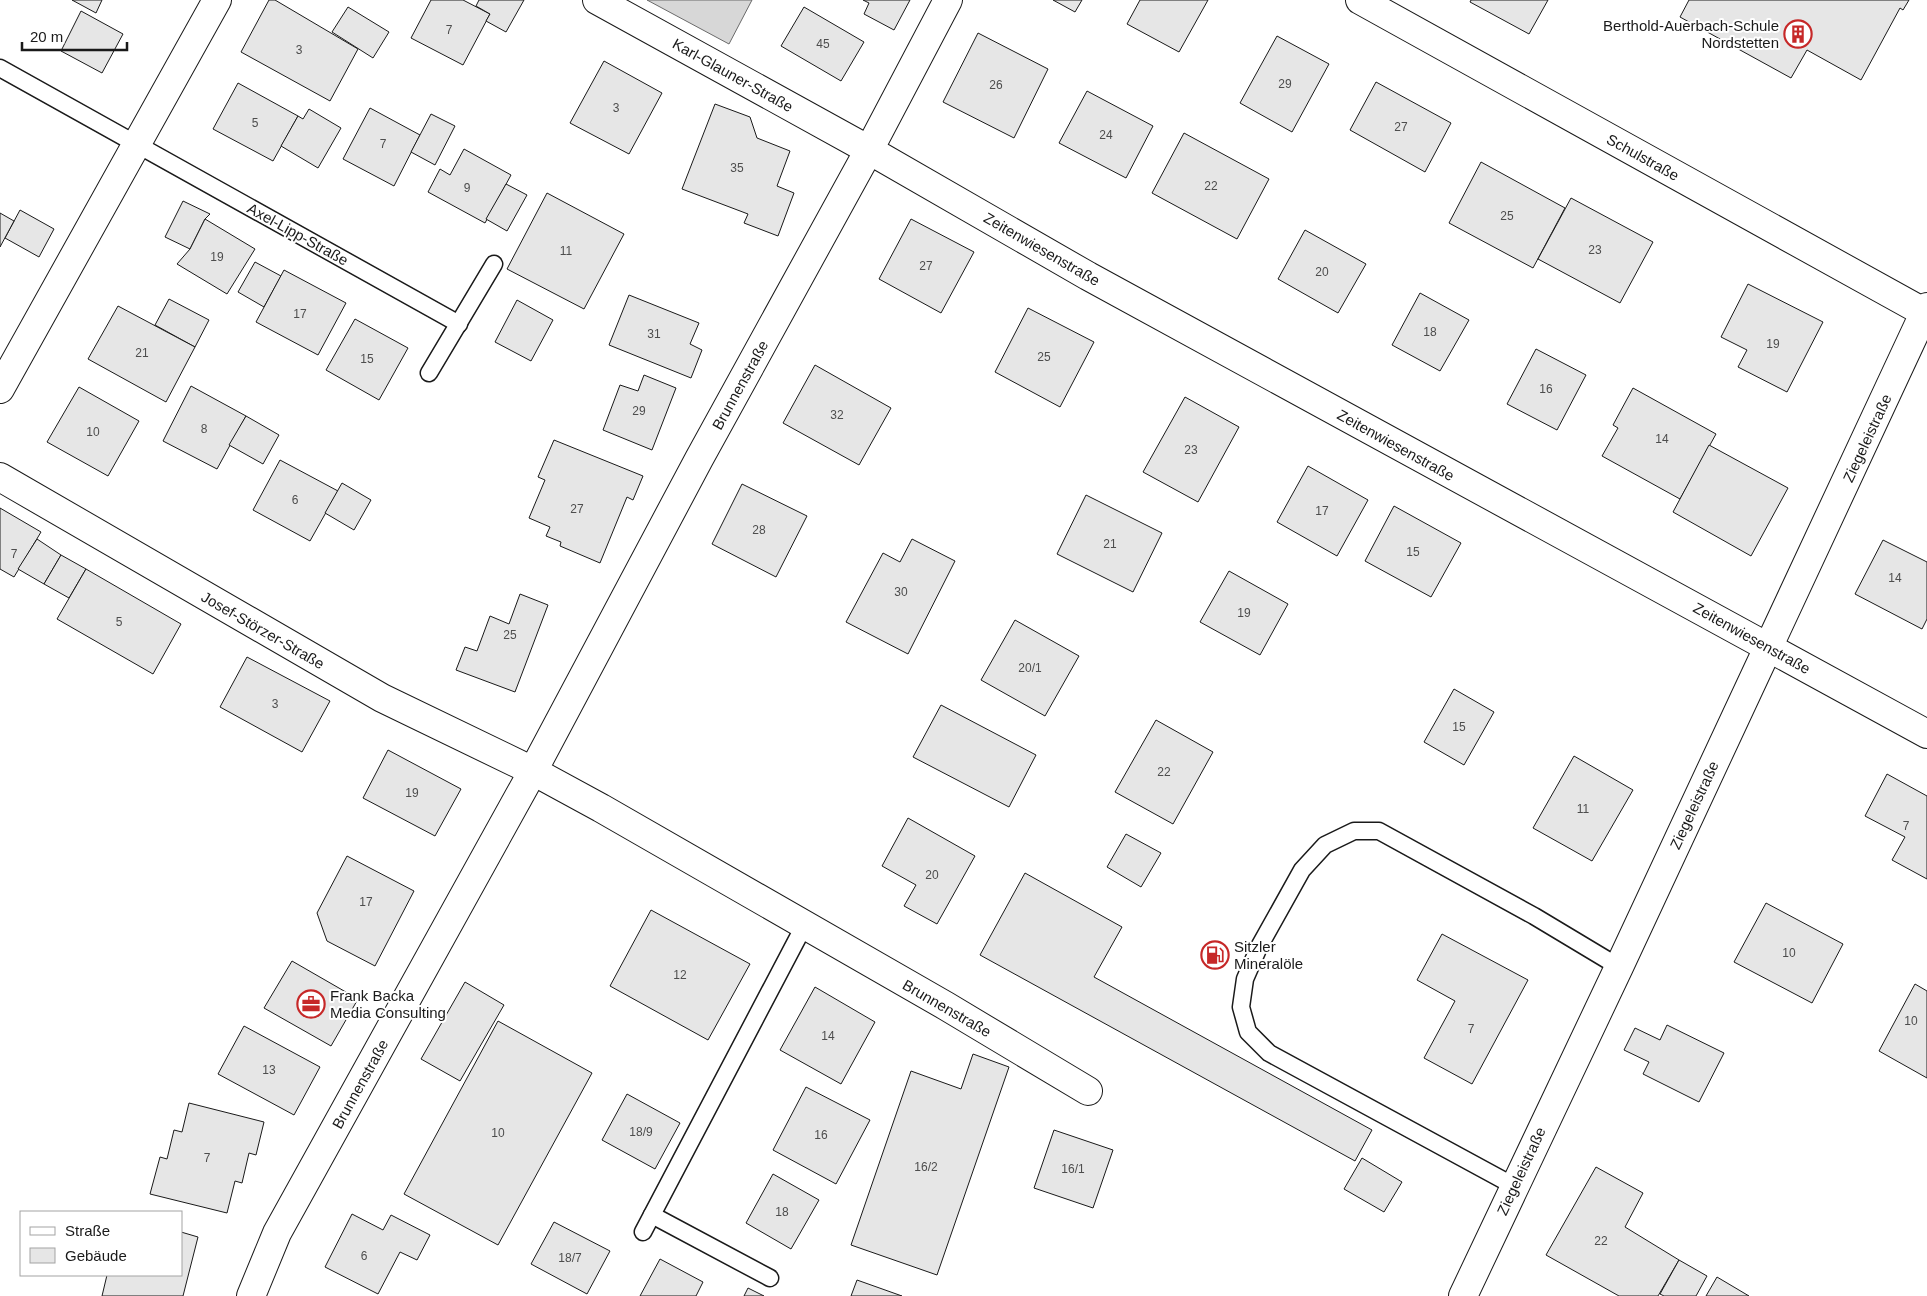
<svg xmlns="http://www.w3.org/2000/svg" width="1927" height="1296" font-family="Arial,sans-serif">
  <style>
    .water { fill: #d7d7d7; stroke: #6a6a6a }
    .building { fill: #e6e6e6; stroke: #1a1a1a }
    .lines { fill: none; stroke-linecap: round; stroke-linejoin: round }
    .service-casing { stroke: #1a1a1a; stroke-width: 19 }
    .minor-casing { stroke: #1a1a1a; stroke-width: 30 }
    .service { stroke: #fff; stroke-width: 16 }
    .minor { stroke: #fff; stroke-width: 28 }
    .labels { text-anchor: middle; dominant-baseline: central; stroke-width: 4; stroke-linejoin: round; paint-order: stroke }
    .number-label { font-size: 12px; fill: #4d4d4d }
    .poi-label { font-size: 15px; fill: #1a1a1a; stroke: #fff; text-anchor: start }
    .street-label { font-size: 15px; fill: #1a1a1a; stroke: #fff }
  </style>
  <rect width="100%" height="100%" fill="#fff"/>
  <polygon class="water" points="647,0 752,0 729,44"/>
  <g class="building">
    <polygon points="72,0 102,0 96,13"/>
    <polygon points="269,0 275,0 358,49 330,101 241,52"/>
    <polygon points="431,0 463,0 490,14 463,65 411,38"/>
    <polygon points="479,0 524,0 506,32 486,21 490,14 476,6"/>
    <polygon points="863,0 910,0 894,30 864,14 869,3"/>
    <polygon points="1053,0 1082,0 1075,12"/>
    <polygon points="1140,0 1208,0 1179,52 1127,24"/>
    <polygon points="1471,0 1548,0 1529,34 1470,2"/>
    <polygon points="1689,0 1909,0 1903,10 1900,8 1861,80 1807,50 1791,78 1680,17"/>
    <polygon points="348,7 389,32 373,58 332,32"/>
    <polygon points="804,7 864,42 841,81 781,46"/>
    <polygon points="81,11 123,34 102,73 61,51"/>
    <polygon points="978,33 1048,69 1014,138 943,102"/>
    <polygon points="1277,36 1329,64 1292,132 1240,103"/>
    <polygon points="604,61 662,93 629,154 570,123"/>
    <polygon points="1376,82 1451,123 1425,172 1350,130"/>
    <polygon points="238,83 298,116 273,161 213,129"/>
    <polygon points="1087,91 1153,126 1126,178 1059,143"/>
    <polygon points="715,104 750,117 757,138 790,151 777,186 794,193 778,236 744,223 748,214 682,189"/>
    <polygon points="370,108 420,135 394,186 343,159"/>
    <polygon points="309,109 341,128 318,168 281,146 298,116 303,119"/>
    <polygon points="431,114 455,126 435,165 411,152"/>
    <polygon points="1184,133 1269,179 1237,239 1152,193"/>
    <polygon points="464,149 511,175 485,223 428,192 440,169 450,175"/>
    <polygon points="1481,162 1565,208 1533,268 1449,223"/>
    <polygon points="506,184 527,195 507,231 486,219"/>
    <polygon points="547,193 624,234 584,309 507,269"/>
    <polygon points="1571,198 1653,242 1620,303 1538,259"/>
    <polygon points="183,201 210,214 205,219 190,249 165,237"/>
    <polygon points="20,210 54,229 39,257 5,238"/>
    <polygon points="0,213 14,221 0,247"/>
    <polygon points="205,219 255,249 227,294 177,264 190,249"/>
    <polygon points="911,219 974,252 941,313 879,279"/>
    <polygon points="1305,230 1366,264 1338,313 1278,279"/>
    <polygon points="255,262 281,276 264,307 238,292"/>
    <polygon points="284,270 346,303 318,355 256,322"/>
    <polygon points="1748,284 1823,322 1787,392 1738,367 1747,350 1721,337"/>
    <polygon points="1420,293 1469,320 1440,371 1392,345"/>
    <polygon points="629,295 699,323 690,344 702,350 691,378 609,345"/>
    <polygon points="169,299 209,320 195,347 155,325"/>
    <polygon points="517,300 553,320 531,361 495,342"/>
    <polygon points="118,306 195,347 166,402 88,359"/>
    <polygon points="1028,308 1094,342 1060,407 995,372"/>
    <polygon points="355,319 408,348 379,400 326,370"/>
    <polygon points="1536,349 1586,375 1557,430 1507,404"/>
    <polygon points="815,365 891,408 859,465 783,423"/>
    <polygon points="644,375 676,388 652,450 603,430 620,385 638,391"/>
    <polygon points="191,386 246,416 217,469 163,441"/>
    <polygon points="79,387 139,421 108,476 47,442"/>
    <polygon points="1633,388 1716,434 1680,499 1602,456 1618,428 1613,425"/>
    <polygon points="1185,397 1239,427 1198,502 1143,472"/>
    <polygon points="246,416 279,435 263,464 229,445"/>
    <polygon points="554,440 643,476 633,500 627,497 600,563 560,546 561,542 546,536 550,527 529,518 545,480 538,477"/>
    <polygon points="1709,445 1788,488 1751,556 1673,512"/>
    <polygon points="280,460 338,491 310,541 253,510"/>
    <polygon points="1308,466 1368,500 1337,556 1277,522"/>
    <polygon points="342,483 371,500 354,530 325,513"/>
    <polygon points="742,484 807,516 776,577 712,544"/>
    <polygon points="1086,495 1162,533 1133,592 1057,554"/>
    <polygon points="1394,506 1461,543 1431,597 1365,561"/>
    <polygon points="0,508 41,532 14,577 0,569"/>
    <polygon points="37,539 61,555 44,584 18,569"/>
    <polygon points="912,539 955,561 908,654 846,622 883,553 900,562"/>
    <polygon points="1883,540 1927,562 1927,619 1922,629 1855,594"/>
    <polygon points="61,555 86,569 69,598 44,584"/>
    <polygon points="86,569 181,624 153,674 57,619"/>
    <polygon points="1229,571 1288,604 1260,655 1200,622"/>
    <polygon points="520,594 548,605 515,692 456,670 465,647 477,651 490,616 509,624"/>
    <polygon points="1015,620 1079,656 1045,716 981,680"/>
    <polygon points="247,657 330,701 302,752 220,707"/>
    <polygon points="1454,689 1494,712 1464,765 1424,742"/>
    <polygon points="941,705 1036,755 1009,807 913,757"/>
    <polygon points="1156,720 1213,752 1173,824 1115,792"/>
    <polygon points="388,750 461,789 435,836 363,798"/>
    <polygon points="1574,756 1633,790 1592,861 1533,828"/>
    <polygon points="1887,774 1927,796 1927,879 1892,860 1905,837 1865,816"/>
    <polygon points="908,818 975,856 937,924 904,906 916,885 882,866"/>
    <polygon points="1126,834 1161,853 1141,887 1107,867"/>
    <polygon points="347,856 414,891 375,966 327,941 317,913"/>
    <polygon points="1025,873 1122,927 1094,977 1372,1130 1355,1161 980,955"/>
    <polygon points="1766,903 1843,944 1812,1003 1734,962"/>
    <polygon points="651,910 750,964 708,1040 610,986"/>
    <polygon points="1442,934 1528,980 1472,1084 1424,1058 1455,1001 1417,980"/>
    <polygon points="292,961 358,999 331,1046 264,1008"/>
    <polygon points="465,982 504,1005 460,1081 421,1059"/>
    <polygon points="1915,984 1927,991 1927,1078 1879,1051"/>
    <polygon points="815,987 875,1022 841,1084 780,1050"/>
    <polygon points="498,1021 592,1073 498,1245 404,1194"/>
    <polygon points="1667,1025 1724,1053 1699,1102 1643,1074 1649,1062 1624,1050 1635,1028 1660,1040"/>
    <polygon points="244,1026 320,1067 294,1115 218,1074"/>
    <polygon points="973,1054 1009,1067 937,1275 851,1245 911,1071 961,1089"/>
    <polygon points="806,1087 870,1120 836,1184 773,1150"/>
    <polygon points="627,1094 680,1123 655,1169 602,1140"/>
    <polygon points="189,1103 264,1122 256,1155 249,1153 242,1183 235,1181 227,1213 150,1194 160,1157 167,1159 174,1130 182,1132"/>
    <polygon points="1054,1130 1113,1150 1093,1208 1034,1188"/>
    <polygon points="1362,1158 1402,1182 1384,1212 1344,1189"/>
    <polygon points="1596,1167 1643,1193 1625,1227 1679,1260 1658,1296 1619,1296 1546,1255"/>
    <polygon points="773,1174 819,1200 791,1249 746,1223"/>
    <polygon points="352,1214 383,1230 391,1215 430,1235 417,1260 400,1252 378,1294 325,1267"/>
    <polygon points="554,1222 610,1251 587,1294 531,1264"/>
    <polygon points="181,1232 198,1237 183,1296 102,1296 107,1275 181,1275"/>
    <polygon points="660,1259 703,1282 696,1296 640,1296"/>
    <polygon points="1679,1260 1707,1276 1696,1296 1664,1296 1660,1294"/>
    <polygon points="1717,1277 1749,1296 1706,1296"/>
    <polygon points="857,1280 902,1296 851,1296"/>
    <polygon points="748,1288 764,1296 744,1296"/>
  </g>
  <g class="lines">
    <g class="service-casing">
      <g id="service">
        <polyline points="0,68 459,324"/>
        <polyline points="429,373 494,264"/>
        <polyline points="1514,1186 1269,1053 1248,1032 1241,1007 1245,979 1259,947 1302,870 1325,845 1354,831 1379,831 1534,916 1619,967"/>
        <polyline points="652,1215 770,1278"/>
        <polyline points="643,1232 804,926"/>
      </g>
    </g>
    <g class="minor-casing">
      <g id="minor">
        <polyline points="597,0 869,150 1088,276 1927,734"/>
        <polyline points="1360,0 1927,314"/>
        <polyline points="0,389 217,0"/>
        <polyline points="0,477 382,698 533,771 601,808 946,1006 1088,1091"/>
        <polyline points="251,1296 277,1233 533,771 699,459 869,150 948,0"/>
        <polyline points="1463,1296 1619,967 1927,307"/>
      </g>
    </g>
    <use href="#service" class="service"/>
    <use href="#minor" class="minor"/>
  </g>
  <defs>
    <g id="building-ring" transform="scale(1.4375)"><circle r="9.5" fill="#fff" stroke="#c62828" stroke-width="1.5"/><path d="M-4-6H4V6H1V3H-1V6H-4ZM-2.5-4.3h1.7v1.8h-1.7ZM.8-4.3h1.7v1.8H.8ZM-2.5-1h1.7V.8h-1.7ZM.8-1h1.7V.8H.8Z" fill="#c62828"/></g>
    <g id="fuel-ring" transform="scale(1.4375)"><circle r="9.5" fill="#fff" stroke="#c62828" stroke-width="1.5"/><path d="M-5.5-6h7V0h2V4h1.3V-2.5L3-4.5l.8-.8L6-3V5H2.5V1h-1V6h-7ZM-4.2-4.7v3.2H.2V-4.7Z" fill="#c62828"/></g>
    <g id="office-ring" transform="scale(1.4375)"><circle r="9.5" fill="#fff" stroke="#c62828" stroke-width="1.5"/><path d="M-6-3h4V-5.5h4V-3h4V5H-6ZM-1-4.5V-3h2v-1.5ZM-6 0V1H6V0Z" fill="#c62828"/></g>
  </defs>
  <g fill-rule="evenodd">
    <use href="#building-ring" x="1798" y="34"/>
    <use href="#fuel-ring" x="1215" y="955"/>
    <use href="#office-ring" x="311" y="1004"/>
  </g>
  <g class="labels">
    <g class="number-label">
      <text x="449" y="30">7</text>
      <text x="823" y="44">45</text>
      <text x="299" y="50">3</text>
      <text x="1285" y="84">29</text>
      <text x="996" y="85">26</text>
      <text x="616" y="108">3</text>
      <text x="255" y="123">5</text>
      <text x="1401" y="127">27</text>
      <text x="1106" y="135">24</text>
      <text x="383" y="144">7</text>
      <text x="737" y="168">35</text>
      <text x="1211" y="186">22</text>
      <text x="467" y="188">9</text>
      <text x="1507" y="216">25</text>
      <text x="1595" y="250">23</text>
      <text x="566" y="251">11</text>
      <text x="217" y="257">19</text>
      <text x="926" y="266">27</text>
      <text x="1322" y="272">20</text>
      <text x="300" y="314">17</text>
      <text x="1430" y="332">18</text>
      <text x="654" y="334">31</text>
      <text x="1773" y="344">19</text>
      <text x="142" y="353">21</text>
      <text x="1044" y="357">25</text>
      <text x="367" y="359">15</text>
      <text x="1546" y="389">16</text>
      <text x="639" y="411">29</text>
      <text x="837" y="415">32</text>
      <text x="204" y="429">8</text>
      <text x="93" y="432">10</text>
      <text x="1662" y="439">14</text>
      <text x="1191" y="450">23</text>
      <text x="295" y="500">6</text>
      <text x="577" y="509">27</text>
      <text x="1322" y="511">17</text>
      <text x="759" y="530">28</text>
      <text x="1110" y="544">21</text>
      <text x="1413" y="552">15</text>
      <text x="14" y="554">7</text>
      <text x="1895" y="578">14</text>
      <text x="901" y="592">30</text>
      <text x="1244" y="613">19</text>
      <text x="119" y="622">5</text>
      <text x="510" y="635">25</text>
      <text x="1030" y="668">20/1</text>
      <text x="275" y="704">3</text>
      <text x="1459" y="727">15</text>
      <text x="1164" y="772">22</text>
      <text x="412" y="793">19</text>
      <text x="1583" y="809">11</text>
      <text x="1906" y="826">7</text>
      <text x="932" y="875">20</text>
      <text x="366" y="902">17</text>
      <text x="1789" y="953">10</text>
      <text x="680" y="975">12</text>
      <text x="1911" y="1021">10</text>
      <text x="1471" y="1029">7</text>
      <text x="828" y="1036">14</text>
      <text x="269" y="1070">13</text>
      <text x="641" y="1132">18/9</text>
      <text x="498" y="1133">10</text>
      <text x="821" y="1135">16</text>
      <text x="207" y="1158">7</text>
      <text x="926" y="1167">16/2</text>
      <text x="1073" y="1169">16/1</text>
      <text x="782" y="1212">18</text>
      <text x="1601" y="1241">22</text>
      <text x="364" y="1256">6</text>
      <text x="570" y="1258">18/7</text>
    </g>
    <g class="poi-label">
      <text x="1779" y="25" text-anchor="end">Berthold-Auerbach-Schule<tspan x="1779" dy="17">Nordstetten</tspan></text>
      <text x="1234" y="946">Sitzler<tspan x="1234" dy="17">Mineralöle</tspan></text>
      <text x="330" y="995">Frank Backa<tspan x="330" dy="17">Media Consulting</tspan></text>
    </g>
    <g class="street-label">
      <text transform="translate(733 75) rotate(29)">Karl-Glauner-Straße</text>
      <text transform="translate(1643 157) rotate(29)">Schulstraße</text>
      <text transform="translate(298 234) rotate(29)">Axel-Lipp-Straße</text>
      <text transform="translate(1042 249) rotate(30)">Zeitenwiesenstraße</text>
      <text transform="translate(740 385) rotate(-61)">Brunnenstraße</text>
      <text transform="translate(1867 438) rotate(-65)">Ziegeleistraße</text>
      <text transform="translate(1396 445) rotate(29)">Zeitenwiesenstraße</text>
      <text transform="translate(263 630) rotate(30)">Josef-Störzer-Straße</text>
      <text transform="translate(1752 638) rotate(29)">Zeitenwiesenstraße</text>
      <text transform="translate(1694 805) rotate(-65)">Ziegeleistraße</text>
      <text transform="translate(947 1008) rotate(30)">Brunnenstraße</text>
      <text transform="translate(360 1084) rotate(-61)">Brunnenstraße</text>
      <text transform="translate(1521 1171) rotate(-65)">Ziegeleistraße</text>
    </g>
  </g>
  <rect x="20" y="1211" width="162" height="65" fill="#ffffff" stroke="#a3a3a3"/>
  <rect x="30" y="1227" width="25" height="8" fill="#ffffff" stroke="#a3a3a3"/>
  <text x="65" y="1236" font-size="15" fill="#1a1a1a">Straße</text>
  <rect x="30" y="1248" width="25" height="15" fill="#e6e6e6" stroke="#a3a3a3"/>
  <text x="65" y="1261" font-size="15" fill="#1a1a1a">Gebäude</text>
  <path d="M22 42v8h105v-8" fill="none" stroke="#1a1a1a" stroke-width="2.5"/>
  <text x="30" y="42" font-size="15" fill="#1a1a1a" stroke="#ffffff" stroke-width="4" paint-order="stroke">20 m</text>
</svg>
